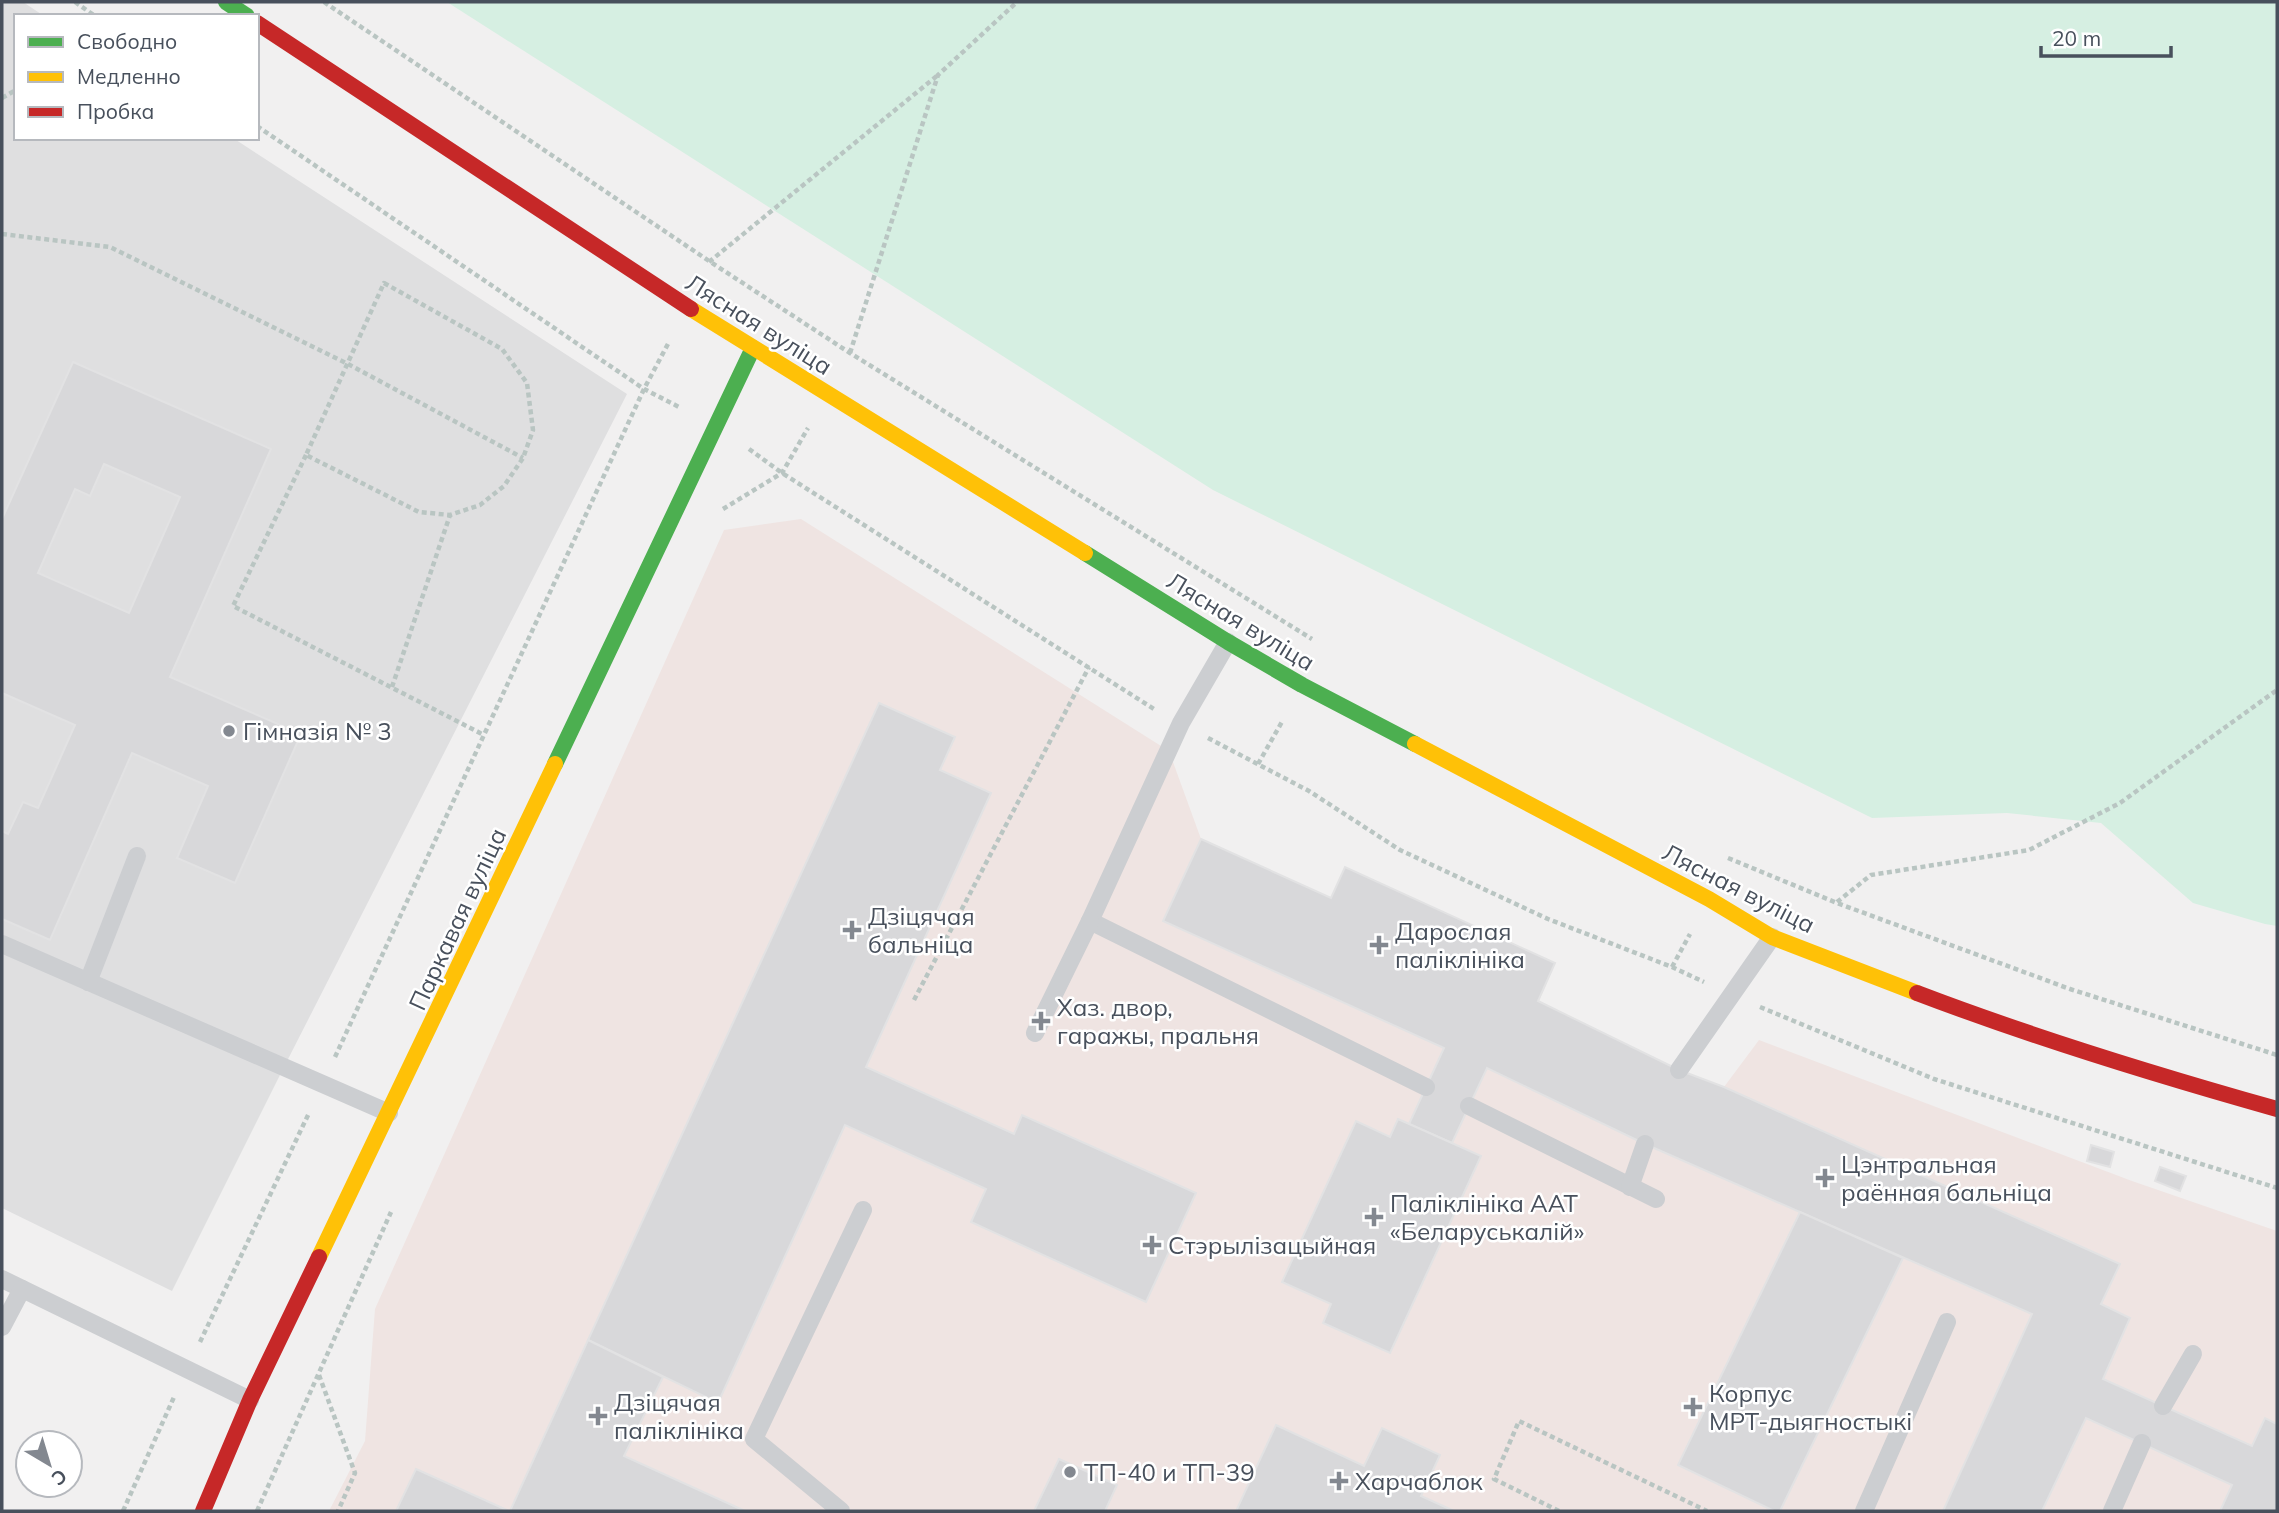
<svg xmlns="http://www.w3.org/2000/svg" width="2279" height="1513" font-family="Mulish,sans-serif">
  <style>
    .education { fill: #dfdfe0 }
    .medical { fill: #efe4e2 }
    .green { fill: #d6efe2 }
    .building { fill: #d8d8da; stroke: #e2e2e3; stroke-width: 2; fill-rule: evenodd }
    .lines { fill: none; stroke-linecap: round; stroke-linejoin: round }
    .path { stroke: #b9c5c2; stroke-width: 4.5; stroke-dasharray: 5 3.5; stroke-linecap: butt }
    .lane { stroke: #ccced1; stroke-width: 18 }
    .fast { stroke: #4caf50; stroke-width: 16 }
    .slow { stroke: #ffc107; stroke-width: 16 }
    .jam { stroke: #c62828; stroke-width: 16 }
    .poi-dot { fill: #838890; stroke: #fff; stroke-width: 2.5 }
    .labels { text-anchor: middle; dominant-baseline: central; stroke-width: 5; stroke-linejoin: round; paint-order: stroke }
    .street-label { font-size: 24px; fill: #48505c; stroke: #fff }
    .poi-label { font-size: 24px; fill: #48505c; stroke: #fff; text-anchor: start }
  </style>
  <rect width="100%" height="100%" fill="#f1f0f0"/>
  <polygon class="education" points="2,2 23,2 44,16 16,16 16,138 233,138 627,394 284,1067 172,1291 2,1208"/>
  <polygon class="medical" points="801,519 1169,751 1201,839 1331,898 1345,867 1555,963 1539,1001 1679,1070 1724,1087 1759,1040 2132,1181 2277,1231 2277,1511 329,1511 365,1441 375,1309 724,530"/>
  <polygon class="green" points="447,2 2277,2 2277,926 2265,924 2193,903 2101,823 2007,813 1872,818 1213,490"/>
  <g class="building">
    <path d="M 73,362 L 271,449 L 170,677 L 301,734 L 235,883 L 177,858 L 208,786 L 132,753 L 50,940 L 2,919 L 2,831 L 8,834 L 23,802 L 38,808 L 75,725 L 2,693 L 2,519 ZM 104,464 L 180,497 L 129,613 L 38,573 L 75,489 L 90,496 Z"/>
    <polygon points="879,703 955,737 940,770 991,793 866,1067 1014,1134 1022,1115 1196,1193 1146,1302 971,1222 986,1189 845,1125 718,1403 588,1340"/>
    <polygon points="1201,839 1331,898 1345,867 1555,963 1538,1001 1679,1070 1724,1087 2120,1264 2101,1304 2130,1318 2103,1379 2252,1446 2265,1418 2277,1424 2277,1511 2220,1511 2232,1485 2086,1418 2042,1511 1943,1511 2032,1314 1645,1144 1487,1068 1452,1143 1409,1124 1444,1048 1163,921"/>
    <polygon points="1398,1119 1481,1156 1390,1353 1323,1323 1331,1304 1282,1282 1356,1121 1390,1137"/>
    <polygon points="2091,1145 2114,1152 2110,1167 2087,1161"/>
    <polygon points="2160,1167 2186,1176 2180,1191 2155,1181"/>
    <polygon points="1800,1212 1903,1258 1780,1511 1774,1511 1678,1465"/>
    <polygon points="588,1340 663,1377 624,1456 745,1511 510,1511"/>
    <polygon points="1276,1425 1364,1466 1382,1428 1440,1455 1421,1496 1454,1511 1236,1511"/>
    <polygon points="1059,1459 1117,1485 1105,1511 1034,1511"/>
    <polygon points="416,1469 509,1511 396,1511"/>
  </g>
  <g class="lines">
    <g class="path">
      <polyline points="75,2 95,16"/>
      <polyline points="324,2 709,261 850,353 1312,639"/>
      <polyline points="2,98 16,90"/>
      <polyline points="257,126 644,389 679,407"/>
      <polyline points="2,234 110,247 348,364 523,458"/>
      <polyline points="709,262 938,75"/>
      <polygon points="384,283 502,349 527,383 533,430 523,458 504,486 480,505 450,515 419,512 306,455"/>
      <polyline points="850,353 938,75 1017,2"/>
      <polyline points="749,449 782,473 1154,709"/>
      <polyline points="306,455 233,606 484,735"/>
      <polyline points="723,509 782,473 808,428"/>
      <polyline points="392,687 450,515"/>
      <polyline points="1208,738 1309,791 1400,850 1548,919 1672,967 1704,982"/>
      <polyline points="1258,764 1283,720"/>
      <polyline points="1728,858 1837,903 2070,989 2277,1055"/>
      <polyline points="1837,902 1871,875 2029,850 2120,803 2277,690"/>
      <polyline points="1672,967 1690,934"/>
      <polyline points="914,1000 1089,667"/>
      <polyline points="1760,1007 1934,1079 2277,1188"/>
      <polyline points="335,1057 644,389 669,342"/>
      <polyline points="200,1342 309,1113"/>
      <polyline points="319,1375 355,1473 338,1511"/>
      <polyline points="123,1511 174,1397"/>
      <polyline points="257,1511 391,1212"/>
      <polyline points="1559,1511 1494,1479 1519,1421 1707,1511"/>
    </g>
    <g class="lane">
      <polyline points="1228,642 1181,723 1090,921 1426,1087"/>
      <polyline points="2,944 389,1113"/>
      <polyline points="88,982 137,856"/>
      <polyline points="1035,1033 1090,921"/>
      <polyline points="1679,1070 1772,937"/>
      <polyline points="1469,1106 1656,1199"/>
      <polyline points="1630,1187 1645,1144"/>
      <polyline points="2,1279 250,1400"/>
      <polyline points="2,1327 22,1289"/>
      <polyline points="2163,1406 2193,1354"/>
      <polyline points="841,1511 754,1439 863,1210"/>
      <polyline points="1864,1511 1947,1322"/>
      <polyline points="2112,1511 2142,1443"/>
    </g>
    <g class="fast">
      <polyline points="226,2 247,16"/>
      <polyline points="1085,553 1228,642 1302,685 1415,744"/>
      <polyline points="555,764 753,348"/>
    </g>
    <g class="slow">
      <polyline points="691,309 1085,553"/>
      <polyline points="1415,744 1709,899 1772,937 1917,993"/>
      <polyline points="319,1257 555,764"/>
    </g>
    <g class="jam">
      <polyline points="257,23 691,309"/>
      <path d="M 1917,993 C 2035,1038 2156,1075 2277,1109"/>
      <polyline points="203,1511 250,1400 319,1257"/>
    </g>
  </g>
  <g class="poi-dot">
    <circle cx="229" cy="731" r="7"/>
    <path d="M848.5 919.5h7v7h7v7h-7v7h-7v-7h-7v-7h7z"/>
    <path d="M1375.5 934.5h7v7h7v7h-7v7h-7v-7h-7v-7h7z"/>
    <path d="M1037.5 1010.5h7v7h7v7h-7v7h-7v-7h-7v-7h7z"/>
    <path d="M1821.5 1167.5h7v7h7v7h-7v7h-7v-7h-7v-7h7z"/>
    <path d="M1370.5 1206.5h7v7h7v7h-7v7h-7v-7h-7v-7h7z"/>
    <path d="M1148.5 1234.5h7v7h7v7h-7v7h-7v-7h-7v-7h7z"/>
    <path d="M1689.5 1396.5h7v7h7v7h-7v7h-7v-7h-7v-7h7z"/>
    <path d="M594.5 1405.5h7v7h7v7h-7v7h-7v-7h-7v-7h7z"/>
    <circle cx="1070" cy="1472" r="7"/>
    <path d="M1335.5 1470.5h7v7h7v7h-7v7h-7v-7h-7v-7h7z"/>
  </g>
  <g class="labels">
    <g class="street-label">
      <text transform="translate(759 324) rotate(32)">Лясная вуліца</text>
      <text transform="translate(1241 621) rotate(31)">Лясная вуліца</text>
      <text transform="translate(1739 888) rotate(27)">Лясная вуліца</text>
      <text transform="translate(457 919) rotate(-65)">Паркавая вуліца</text>
    </g>
    <g class="poi-label">
      <text x="243" y="731">Гімназія № 3</text>
      <text x="868" y="916">Дзіцячая<tspan x="868" dy="28">бальніца</tspan></text>
      <text x="1395" y="931">Дарослая<tspan x="1395" dy="28">паліклініка</tspan></text>
      <text x="1057" y="1007">Хаз. двор,<tspan x="1057" dy="28">гаражы, пральня</tspan></text>
      <text x="1841" y="1164">Цэнтральная<tspan x="1841" dy="28">раённая бальніца</tspan></text>
      <text x="1390" y="1203">Паліклініка ААТ<tspan x="1390" dy="28">«Беларуськалій»</tspan></text>
      <text x="1168" y="1245">Стэрылізацыйная</text>
      <text x="1709" y="1393">Корпус<tspan x="1709" dy="28">МРТ-дыягностыкі</tspan></text>
      <text x="614" y="1402">Дзіцячая<tspan x="614" dy="28">паліклініка</tspan></text>
      <text x="1084" y="1472">ТП-40 и ТП-39</text>
      <text x="1355" y="1481">Харчаблок</text>
    </g>
  </g>
  <rect width="2279" height="1513" fill="none" stroke="#48505c" stroke-width="7"/>
  <rect x="14" y="14" width="245" height="126" fill="#ffffff" stroke="#b6b9be" stroke-width="2"/>
  <rect x="28" y="37" width="35" height="10" fill="#4caf50" stroke="#b6b9be" stroke-width="2"/>
  <text x="77" y="49" font-size="21" fill="#48505c">Свободно</text>
  <rect x="28" y="72" width="35" height="10" fill="#ffc107" stroke="#b6b9be" stroke-width="2"/>
  <text x="77" y="84" font-size="21" fill="#48505c">Медленно</text>
  <rect x="28" y="107" width="35" height="10" fill="#c62828" stroke="#b6b9be" stroke-width="2"/>
  <text x="77" y="119" font-size="21" fill="#48505c">Пробка</text>
  <g transform="translate(49 1464) rotate(142)"><circle r="33" fill="#ffffff" stroke="#b6b9be" stroke-width="2"/>
  <path d="M0-5L12 26L0 18L-12 26Z" fill="#838890"/>
  <text y="-10" font-size="19" font-weight="bold" text-anchor="middle" fill="#48505c">С</text>
  </g>
  <path d="M2041 46v10h130v-10" fill="none" stroke="#48505c" stroke-width="3.5"/>
  <text x="2052" y="46" font-size="21" fill="#48505c" stroke="#ffffff" stroke-width="5" paint-order="stroke">20 m</text>
</svg>
